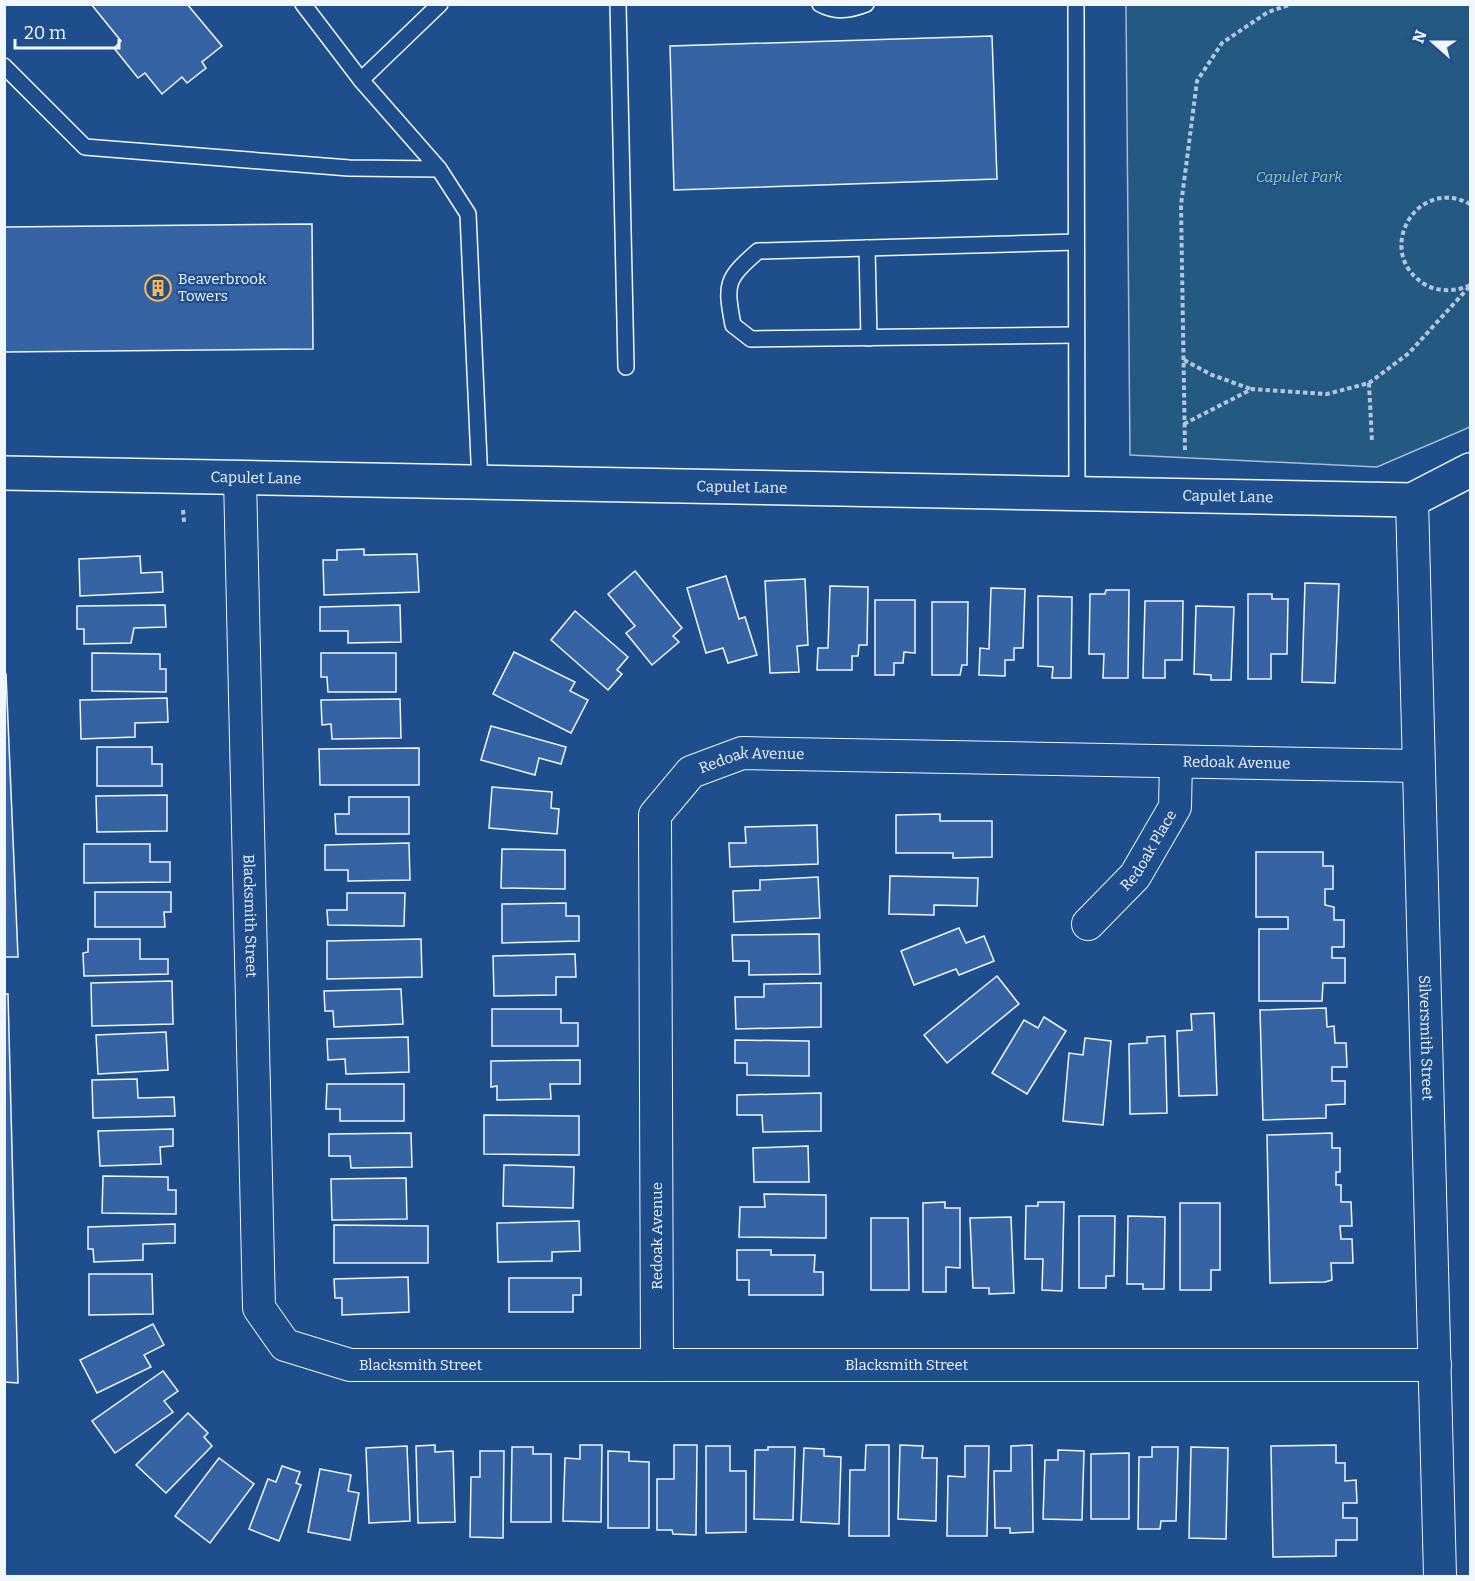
<svg xmlns="http://www.w3.org/2000/svg" width="1475" height="1581" font-family="Bitter,serif">
  <style>
    .green { fill: #245a82; stroke: #a8bbd7; stroke-width: 1.5 }
    .building { fill: #3563a3; stroke: #f2f6ff; stroke-width: 1.5 }
    .lines { fill: none; stroke-linecap: round; stroke-linejoin: round }
    .lane-casing { stroke: #f2f6ff; stroke-width: 18 }
    .street-casing { stroke: #f2f6ff; stroke-width: 34 }
    .secondary-casing { stroke: #f2f6ff; stroke-width: 36 }
    .path { stroke: #b3c4dc; stroke-width: 4; stroke-dasharray: 4.5 3; stroke-linecap: butt }
    .lane { stroke: #1f4e8c; stroke-width: 15 }
    .street { stroke: #1f4e8c; stroke-width: 32 }
    .secondary { stroke: #1f4e8c; stroke-width: 33 }
    .labels { text-anchor: middle; dominant-baseline: central; stroke-width: 4.5; stroke-linejoin: round; paint-order: stroke }
    .park-label { font-size: 15px; font-style: italic; fill: #97c8a6; stroke: #1f4e8c }
    .poi-label { font-size: 15px; fill: #f2f6ff; stroke: #1f4e8c; text-anchor: start }
    .street-label { font-size: 15px; fill: #f2f6ff; stroke: #1f4e8c }
  </style>
  <rect width="100%" height="100%" fill="#1f4e8c"/>
  <polygon class="green" points="1126,5 1470,5 1470,427 1377,467 1130,455"/>
  <g class="building">
    <polygon points="91,4 187,4 222,46 202,62 206,68 187,83 182,77 162,94 145,73 138,78 114,48 121,41"/>
    <polygon points="992,36 997,179 674,190 670,46"/>
    <polygon points="312,224 313,349 4,352 4,227"/>
    <polygon points="364,549 364,555 417,554 419,592 324,595 323,560 337,560 337,550"/>
    <polygon points="140,556 141,573 162,572 163,592 80,596 79,559"/>
    <polygon points="635,571 682,628 673,636 679,642 652,665 626,633 635,626 608,594"/>
    <polygon points="726,576 739,619 745,617 757,655 728,663 723,648 706,653 687,588"/>
    <polygon points="805,579 808,645 797,646 799,672 770,673 765,581"/>
    <polygon points="1305,583 1339,584 1335,683 1302,682"/>
    <polygon points="830,586 868,587 867,645 859,645 858,656 852,656 852,670 817,670 818,648 828,648"/>
    <polygon points="991,588 1025,589 1023,648 1014,648 1014,660 1005,660 1005,676 979,675 980,648 989,649"/>
    <polygon points="1106,590 1129,590 1128,678 1103,678 1104,654 1089,654 1090,594 1105,594"/>
    <polygon points="1248,594 1272,594 1272,599 1288,599 1287,654 1271,654 1271,679 1248,679"/>
    <polygon points="1038,596 1072,597 1071,678 1052,678 1053,667 1038,666"/>
    <polygon points="875,600 915,600 915,653 904,652 903,663 894,663 894,675 875,675"/>
    <polygon points="1145,601 1183,601 1182,660 1165,660 1165,678 1143,678"/>
    <polygon points="932,602 968,602 967,665 962,665 960,675 932,675"/>
    <polygon points="165,605 166,627 134,628 131,643 84,644 84,629 77,629 77,606"/>
    <polygon points="400,605 401,642 348,643 348,631 320,631 320,607"/>
    <polygon points="1196,606 1234,607 1231,680 1211,680 1211,675 1194,674"/>
    <polygon points="575,611 628,657 617,670 622,674 608,690 551,640"/>
    <polygon points="514,652 575,682 570,691 588,700 571,733 493,694"/>
    <polygon points="92,653 160,654 160,669 166,669 166,692 92,691"/>
    <polygon points="321,653 396,653 396,692 328,692 327,677 321,677"/>
    <polygon points="4,674 6,674 18,957 4,957"/>
    <polygon points="167,698 168,722 135,723 135,737 81,739 80,700"/>
    <polygon points="400,699 401,738 332,739 331,724 322,725 321,700"/>
    <polygon points="491,726 566,747 561,764 539,758 535,775 481,760"/>
    <polygon points="97,747 152,747 152,764 162,764 162,786 97,786"/>
    <polygon points="419,748 419,785 320,785 319,749"/>
    <polygon points="492,787 552,792 551,808 559,809 557,834 489,828"/>
    <polygon points="167,795 167,831 97,832 96,796"/>
    <polygon points="349,797 409,797 409,834 336,834 335,814 349,814"/>
    <polygon points="940,814 940,821 992,821 992,857 953,858 953,853 896,853 896,815"/>
    <polygon points="817,825 818,864 730,867 729,843 746,843 745,827"/>
    <polygon points="409,843 410,880 348,881 348,870 325,870 325,845"/>
    <polygon points="84,844 150,844 150,862 170,862 170,882 84,883"/>
    <polygon points="502,849 565,850 565,889 501,888"/>
    <polygon points="1256,852 1323,852 1323,866 1333,866 1333,889 1325,889 1325,905 1334,907 1334,920 1344,920 1344,947 1332,947 1332,958 1345,958 1345,983 1323,983 1322,1001 1259,1001 1259,929 1288,929 1288,917 1256,917"/>
    <polygon points="890,876 978,878 977,906 934,905 934,915 889,914"/>
    <polygon points="818,877 820,918 734,922 733,891 760,890 760,880"/>
    <polygon points="95,892 171,892 171,912 164,912 165,927 95,927"/>
    <polygon points="347,893 405,893 404,926 328,925 327,910 347,910"/>
    <polygon points="566,903 566,916 579,916 579,941 502,943 502,904"/>
    <polygon points="959,928 966,943 984,936 994,961 959,975 956,969 914,985 901,951"/>
    <polygon points="819,934 820,974 749,975 749,961 733,961 732,935"/>
    <polygon points="88,939 140,939 140,959 168,959 168,974 84,976 83,953 88,952"/>
    <polygon points="421,939 422,977 327,979 327,941"/>
    <polygon points="575,954 576,977 556,977 556,995 494,996 493,956"/>
    <polygon points="997,976 1019,1004 947,1063 924,1035"/>
    <polygon points="172,981 173,1024 92,1026 91,983"/>
    <polygon points="821,983 821,1027 736,1029 735,997 764,997 764,984"/>
    <polygon points="401,989 403,1024 334,1027 333,1011 325,1011 324,991"/>
    <polygon points="4,994 8,994 18,1383 4,1382"/>
    <polygon points="1326,1008 1327,1027 1334,1026 1335,1043 1346,1043 1347,1067 1332,1067 1332,1081 1345,1081 1345,1104 1326,1105 1326,1118 1263,1120 1260,1010"/>
    <polygon points="492,1009 561,1009 561,1023 578,1023 578,1046 492,1046"/>
    <polygon points="1214,1013 1217,1095 1179,1096 1177,1031 1192,1030 1191,1014"/>
    <polygon points="1044,1017 1066,1031 1027,1094 992,1073 1024,1020 1038,1028"/>
    <polygon points="166,1032 168,1070 98,1074 96,1035"/>
    <polygon points="1165,1036 1167,1113 1130,1114 1129,1044 1147,1043 1147,1037"/>
    <polygon points="408,1037 409,1072 346,1074 345,1059 328,1060 327,1039"/>
    <polygon points="1085,1038 1111,1041 1103,1125 1063,1121 1069,1053 1083,1055"/>
    <polygon points="735,1040 809,1041 809,1076 747,1075 747,1063 735,1063"/>
    <polygon points="580,1060 580,1084 550,1084 551,1099 497,1100 497,1086 491,1087 491,1061"/>
    <polygon points="137,1079 138,1098 174,1097 175,1116 93,1118 92,1080"/>
    <polygon points="327,1084 404,1084 404,1121 340,1121 340,1109 326,1109"/>
    <polygon points="821,1093 821,1131 763,1132 762,1115 737,1115 737,1095"/>
    <polygon points="484,1115 579,1116 579,1155 484,1154"/>
    <polygon points="173,1129 173,1146 160,1147 161,1164 100,1166 98,1131"/>
    <polygon points="411,1133 412,1167 351,1168 350,1156 329,1156 329,1134"/>
    <polygon points="1332,1133 1332,1148 1340,1148 1340,1172 1336,1172 1336,1185 1341,1185 1341,1202 1351,1202 1352,1226 1340,1226 1341,1239 1352,1239 1353,1263 1331,1263 1332,1280 1325,1282 1270,1283 1267,1135"/>
    <polygon points="808,1146 809,1182 754,1182 753,1148"/>
    <polygon points="504,1165 574,1167 573,1208 503,1206"/>
    <polygon points="103,1176 168,1177 168,1190 176,1190 176,1214 102,1213"/>
    <polygon points="406,1178 407,1219 332,1220 331,1179"/>
    <polygon points="764,1194 826,1195 826,1238 739,1237 740,1207 765,1207"/>
    <polygon points="945,1202 945,1208 960,1208 960,1268 946,1267 946,1292 923,1292 923,1203"/>
    <polygon points="1038,1202 1064,1202 1062,1291 1042,1290 1043,1259 1025,1259 1026,1206 1038,1206"/>
    <polygon points="1180,1203 1220,1203 1220,1270 1211,1270 1211,1290 1180,1290"/>
    <polygon points="1079,1216 1115,1216 1114,1276 1106,1276 1106,1288 1079,1288"/>
    <polygon points="1128,1216 1165,1217 1164,1289 1143,1289 1143,1284 1127,1284"/>
    <polygon points="1011,1217 1014,1293 989,1294 989,1288 973,1288 970,1218"/>
    <polygon points="871,1218 908,1218 909,1290 871,1290"/>
    <polygon points="579,1221 580,1251 552,1252 552,1261 498,1262 497,1223"/>
    <polygon points="175,1224 175,1243 143,1244 143,1260 94,1262 93,1249 88,1249 88,1227"/>
    <polygon points="334,1225 428,1226 428,1263 334,1263"/>
    <polygon points="737,1250 771,1250 771,1255 815,1255 814,1272 823,1272 823,1295 749,1295 749,1280 737,1280"/>
    <polygon points="89,1274 152,1274 153,1314 89,1315"/>
    <polygon points="408,1277 409,1312 342,1315 342,1298 335,1298 334,1279"/>
    <polygon points="509,1278 581,1278 581,1295 573,1295 573,1312 509,1312"/>
    <polygon points="153,1324 164,1345 144,1355 151,1367 97,1393 80,1360"/>
    <polygon points="163,1371 178,1391 164,1401 173,1412 115,1453 92,1421"/>
    <polygon points="188,1413 208,1433 204,1437 212,1446 166,1493 136,1465"/>
    <polygon points="435,1445 435,1452 453,1451 455,1522 418,1523 416,1446"/>
    <polygon points="580,1445 602,1445 601,1522 563,1521 565,1458 580,1459"/>
    <polygon points="674,1445 697,1445 696,1535 673,1534 672,1530 657,1530 657,1479 674,1479"/>
    <polygon points="866,1445 889,1445 889,1536 849,1536 850,1470 865,1470"/>
    <polygon points="900,1445 923,1446 922,1458 937,1458 936,1521 898,1519"/>
    <polygon points="1032,1445 1033,1532 1010,1533 1010,1528 995,1528 994,1471 1011,1471 1011,1446"/>
    <polygon points="1336,1445 1336,1463 1345,1463 1345,1481 1356,1480 1357,1503 1343,1503 1343,1518 1357,1518 1357,1540 1336,1540 1336,1556 1273,1557 1271,1446"/>
    <polygon points="407,1446 410,1521 369,1523 366,1448"/>
    <polygon points="706,1446 730,1446 730,1471 746,1471 746,1532 706,1533"/>
    <polygon points="965,1446 989,1446 987,1536 947,1536 948,1476 965,1477"/>
    <polygon points="512,1447 533,1447 533,1454 551,1454 551,1522 511,1522"/>
    <polygon points="768,1447 795,1447 793,1520 754,1519 755,1450 768,1450"/>
    <polygon points="1152,1447 1178,1447 1176,1521 1161,1521 1160,1529 1138,1529 1139,1457 1152,1457"/>
    <polygon points="1191,1447 1228,1448 1226,1539 1189,1538"/>
    <polygon points="804,1448 824,1449 824,1456 841,1457 839,1524 801,1522"/>
    <polygon points="1058,1450 1084,1451 1082,1520 1043,1519 1045,1460 1058,1460"/>
    <polygon points="480,1451 504,1451 503,1538 470,1537 471,1477 480,1477"/>
    <polygon points="608,1451 629,1452 629,1461 649,1462 649,1528 608,1528"/>
    <polygon points="1129,1453 1129,1519 1091,1519 1091,1454"/>
    <polygon points="219,1458 254,1484 210,1543 175,1516"/>
    <polygon points="282,1466 300,1472 296,1483 301,1485 279,1541 249,1529 268,1479 276,1482"/>
    <polygon points="320,1469 351,1475 348,1491 359,1493 350,1540 308,1532"/>
  </g>
  <g class="lines">
    <g class="lane-casing">
      <g id="lane">
        <polyline points="303,4 361,80 439,169 468,214 480,483"/>
        <polyline points="618,4 626,367"/>
        <path d="M 820,4 C 836,13 850,10 866,4"/>
        <polyline points="1076,4 1077,494"/>
        <polyline points="4,66 85,147 349,168 439,169"/>
        <polyline points="361,80 440,4"/>
        <path d="M 1076,242 L 758,251 C 726,279 725,283 733,325 L 751,339 L 1076,335"/>
        <polyline points="867,248 869,338"/>
      </g>
    </g>
    <g class="street-casing">
      <g id="street">
        <path id="s1" d="M 240,478 L 259,1308 L 285,1345 L 350,1365 L 1435,1365"/>
        <path id="s2" d="M 1412,500 L 1440,1576"/>
        <path id="s3" d="M 1088,924 L 1135,876 L 1175,807 L 1176,762"/>
        <path id="s4" d="M 657,1365 L 655,815 L 691,772 L 742,753 L 1419,766"/>
      </g>
    </g>
    <g class="secondary-casing">
      <g id="secondary">
        <path id="s5" d="M 4,473 L 1412,500 L 1470,470"/>
      </g>
    </g>
    <g class="path">
      <path d="M 1470,285 C 1456,292 1439,292 1426,285 C 1372,254 1416,175 1470,204"/>
      <polyline points="1184,360 1212,375 1251,389"/>
      <polyline points="1369,383 1372,442"/>
      <polyline points="1184,424 1252,389 1327,394 1369,383 1409,353 1470,286"/>
      <polyline points="1185,450 1181,205 1197,81 1222,43 1268,12 1292,4"/>
      <polyline points="183,510 184,522"/>
    </g>
    <use href="#lane" class="lane"/>
    <use href="#street" class="street"/>
    <use href="#secondary" class="secondary"/>
  </g>
  <defs>
    <g id="building-ring" transform="scale(1.35)"><circle r="9.5" fill="#1f4e8c" stroke="#ffb74d" stroke-width="1.5"/><path d="M-4-6H4V6H1V3H-1V6H-4ZM-2.5-4.3h1.7v1.8h-1.7ZM.8-4.3h1.7v1.8H.8ZM-2.5-1h1.7V.8h-1.7ZM.8-1h1.7V.8H.8Z" fill="#ffb74d"/></g>
  </defs>
  <g fill-rule="evenodd">
    <use href="#building-ring" x="158" y="288"/>
  </g>
  <g class="labels">
    <g class="park-label">
      <text x="1299" y="177">Capulet Park</text>
    </g>
    <g class="poi-label">
      <text x="178" y="279">Beaverbrook<tspan x="178" dy="17">Towers</tspan></text>
    </g>
    <g class="street-label">
      <text stroke="none"><textPath href="#s5" startOffset="252">Capulet Lane</textPath></text>
      <text stroke="none"><textPath href="#s5" startOffset="738">Capulet Lane</textPath></text>
      <text stroke="none"><textPath href="#s5" startOffset="1224">Capulet Lane</textPath></text>
      <text stroke="none"><textPath href="#s4" startOffset="669">Redoak Avenue</textPath></text>
      <text stroke="none"><textPath href="#s4" startOffset="1155">Redoak Avenue</textPath></text>
      <text stroke="none"><textPath href="#s3" startOffset="96">Redoak Place</textPath></text>
      <text stroke="none"><textPath href="#s1" startOffset="438">Blacksmith Street</textPath></text>
      <text stroke="none"><textPath href="#s2" startOffset="538">Silversmith Street</textPath></text>
      <text transform="translate(657 1236) rotate(-90)">Redoak Avenue</text>
      <text stroke="none"><textPath href="#s1" startOffset="1014">Blacksmith Street</textPath></text>
      <text stroke="none"><textPath href="#s1" startOffset="1500">Blacksmith Street</textPath></text>
    </g>
  </g>
  <rect width="1475" height="1581" fill="none" stroke="#f2f6ff" stroke-width="12"/>
  <g transform="translate(1433 42) rotate(291)" stroke="#1f4e8c" stroke-width="4.5" paint-order="stroke">
  <path d="M0-4.5L10 22L0 15L-10 22Z" fill="#f2f6ff"/>
  <text y="-9" font-size="16" font-weight="bold" text-anchor="middle" fill="#f2f6ff">N</text>
  </g>
  <path d="M15 39v9h104v-9" fill="none" stroke="#f2f6ff" stroke-width="3"/>
  <text x="24" y="39" font-size="18" fill="#f2f6ff" stroke="#1f4e8c" stroke-width="4.5" paint-order="stroke">20 m</text>
</svg>
